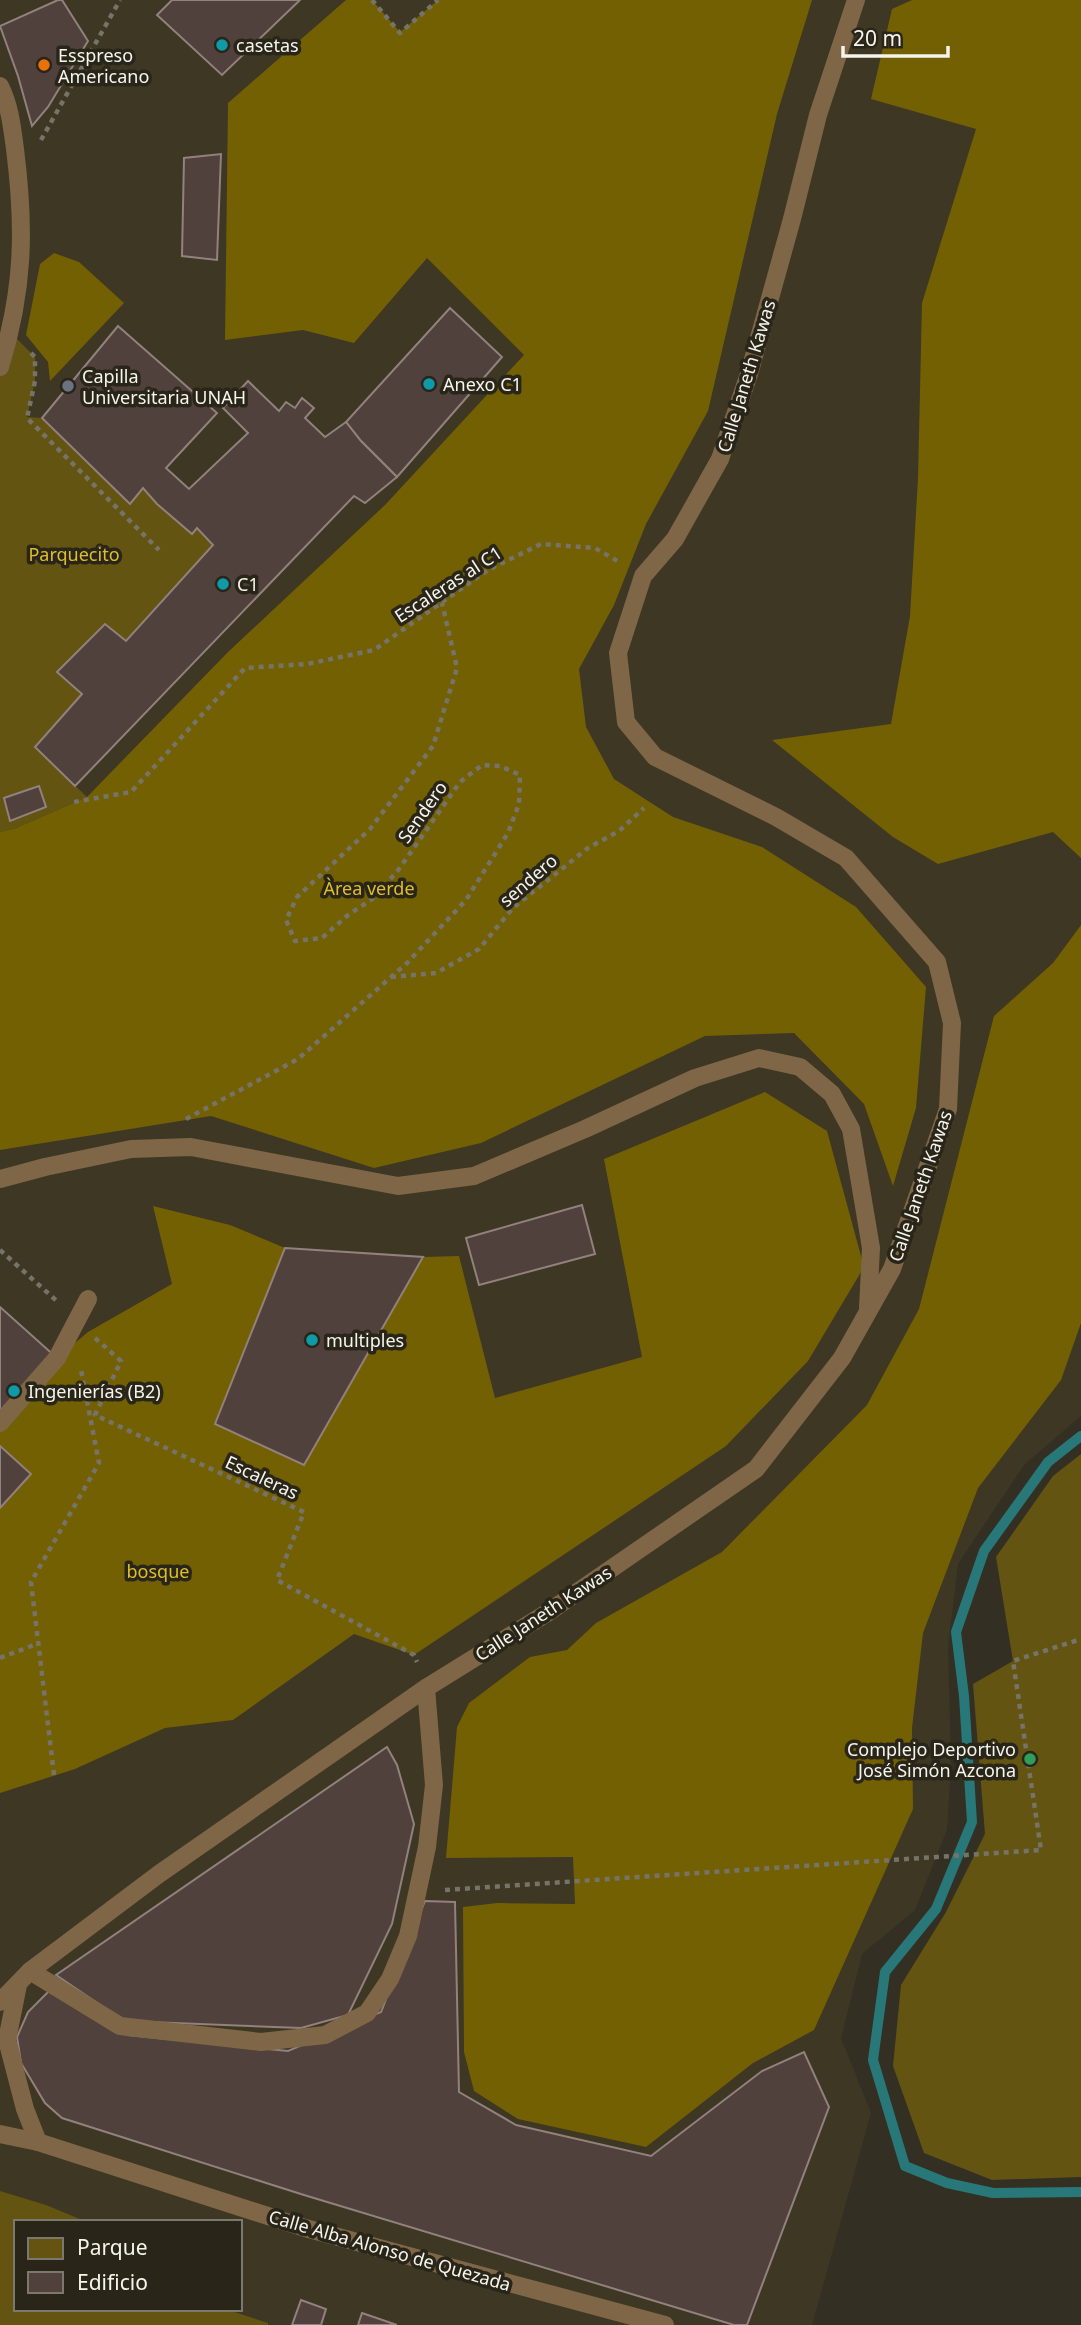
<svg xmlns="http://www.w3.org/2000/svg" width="1081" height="2325" font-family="'Noto Sans',sans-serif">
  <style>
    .built { fill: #3d3724; fill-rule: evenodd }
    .green { fill: #635412 }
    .forest { fill: #736003 }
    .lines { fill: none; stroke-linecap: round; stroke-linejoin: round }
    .stream { stroke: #297879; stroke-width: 10 }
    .building { fill: #50413d; stroke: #92817c; stroke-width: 2 }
    .path { stroke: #767368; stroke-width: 4.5; stroke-dasharray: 5 5; stroke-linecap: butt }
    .service { stroke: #7e6646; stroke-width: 18 }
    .culture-dot { fill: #0f9aa8; stroke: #292619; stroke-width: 2.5 }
    .food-dot { fill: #e8710a; stroke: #292619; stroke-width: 2.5 }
    .worship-dot { fill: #6b7280; stroke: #292619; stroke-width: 2.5 }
    .leisure-dot { fill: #2e9e5b; stroke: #292619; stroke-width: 2.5 }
    .labels { text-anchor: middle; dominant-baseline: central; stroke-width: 7; stroke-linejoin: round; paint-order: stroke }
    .poi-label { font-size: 18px; fill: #f6f4ec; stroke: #292619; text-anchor: start }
    .street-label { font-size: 18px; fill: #f6f4ec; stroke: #292619 }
    .park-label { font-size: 18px; fill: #dfbe2c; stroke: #292619 }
  </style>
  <rect width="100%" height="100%" fill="#333023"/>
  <path class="built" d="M 0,0 L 1081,0 L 1081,1416 L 1024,1465 L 958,1564 L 948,1646 L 951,1767 L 947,1830 L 915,1910 L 862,1954 L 841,2038 L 871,2113 L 812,2325 L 0,2325 ZM 16,2222 L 240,2222 L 240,2309 L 16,2309 Z"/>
  <g class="green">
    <polygon points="11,333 35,357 35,381 27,417 42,418 130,504 143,488 157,504 197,528 213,545 126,641 105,624 58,672 82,694 35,747 87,797 16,828 0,832 0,367"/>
    <polygon points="1081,1454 1081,2177 992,2180 924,2153 893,2066 901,1985 946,1912 985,1834 973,1684 1013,1661 996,1557 1053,1476"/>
    <polygon points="0,2191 46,2205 87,2222 16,2222 16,2309 231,2309 231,2311 268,2323 268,2325 0,2325"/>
  </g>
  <g class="forest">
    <polygon points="346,0 372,0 400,32 438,0 812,0 777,114 708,411 646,524 614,605 579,669 586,727 614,779 673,817 762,847 856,907 926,987 916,1108 893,1186 864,1104 794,1033 705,1036 481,1143 374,1168 211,1116 0,1150 0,832 16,828 87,797 228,652 385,505 524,355 427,258 354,343 303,330 225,340 228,103"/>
    <polygon points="912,0 1081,0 1081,858 1053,832 938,864 893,837 772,740 891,724 910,616 918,478 922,303 976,129 871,99 892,9"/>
    <polygon points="54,253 79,262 124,303 50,381 48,362 26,335 40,264"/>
    <polygon points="1081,925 1081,1323 1061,1380 978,1488 923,1633 912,1728 913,1809 814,2030 753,2063 646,2147 518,2119 474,2091 464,2052 463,1907 497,1903 575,1904 573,1857 446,1858 457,1727 469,1703 530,1657 567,1650 596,1623 722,1552 867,1405 919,1309 994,1016 1053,963"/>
    <polygon points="765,1092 827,1131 864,1267 808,1361 726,1446 414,1655 354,1634 233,1720 165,1728 75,1769 0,1793 0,1427 57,1358 88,1332 172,1284 153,1206 230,1225 285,1248 215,1424 304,1465 423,1257 459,1256 495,1398 642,1357 604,1159"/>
  </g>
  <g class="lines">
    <polyline class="stream" points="1081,1436 1048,1462 984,1551 956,1632 964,1696 972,1822 936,1909 885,1972 873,2060 905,2166 947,2183 993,2193 1081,2192"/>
  </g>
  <g class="building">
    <polygon points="58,0 62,0 88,41 48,107 32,126 18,76 0,26"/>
    <polygon points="172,0 300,0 222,75 157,15"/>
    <polygon points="221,154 217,260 182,256 184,158"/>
    <polygon points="450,308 502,357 397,477 361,441 346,422"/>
    <polygon points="118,326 217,413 166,468 189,489 248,433 223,408 248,381 279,411 286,402 295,408 302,398 314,408 305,418 325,437 346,422 361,441 397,477 365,503 354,496 75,786 35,747 82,694 57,672 105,624 126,641 213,545 197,528 192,534 157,504 143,488 130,504 42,418"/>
    <polygon points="39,786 46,807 10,821 4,798"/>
    <polygon points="582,1205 595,1254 479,1285 466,1238"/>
    <polygon points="285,1248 423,1257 304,1465 215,1424"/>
    <polygon points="0,1307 57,1358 0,1423"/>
    <polygon points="0,1446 31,1474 0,1508"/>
    <polygon points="387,1747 397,1765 414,1824 392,1924 348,2015 301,2028 124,2021 56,1975"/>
    <polygon points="425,1901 455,1902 459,2092 516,2125 651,2156 762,2071 804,2052 829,2107 747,2325 734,2325 304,2195 62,2118 45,2103 21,2063 17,2037 28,2012 49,1991 127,2035 288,2051 381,2012"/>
    <polygon points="301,2300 326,2309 321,2325 292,2325"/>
    <polygon points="362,2313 397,2325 358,2325"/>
  </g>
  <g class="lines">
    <g class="path">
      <polyline points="372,0 400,33 438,0"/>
      <polyline points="41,140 120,0"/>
      <polyline points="31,353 35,357 35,381 27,418 159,550"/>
      <polyline points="74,802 131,792 245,668 307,664 374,650 488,570 541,544 595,548 621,563"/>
      <polyline points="391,977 436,973 479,949 513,908 588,848 619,831 644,808"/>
      <polyline points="186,1119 298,1059 407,963 466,900 508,833 519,804 520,775 500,766 482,765 460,782 399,869 375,897 348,915 322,938 295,941 286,920 297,897 370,829 433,746 457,668 442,603"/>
      <polyline points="0,1250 59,1303"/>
      <polyline points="95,1338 121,1361 95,1415 304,1512 277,1580 414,1655 417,1662"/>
      <polyline points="0,1658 39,1643"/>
      <polyline points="54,1775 31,1582 99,1463 81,1370"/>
      <polyline points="445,1890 1041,1850 1013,1661 1081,1639"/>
    </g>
    <g class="service">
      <path d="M 0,86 C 10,106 12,127 15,149 C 25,228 24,290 0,367"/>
      <polyline points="0,1179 45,1167 131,1149 191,1147 398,1186 474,1176 585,1129 695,1078 759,1058 800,1067 832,1094 851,1129 871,1248 868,1308"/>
      <polyline points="0,1423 57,1358 88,1299"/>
      <polyline points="30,1971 120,2026 261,2042 325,2035 367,2013 390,1979 408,1936 427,1847 434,1785 426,1688"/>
      <polyline points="18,1985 7,2040 25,2109 38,2142"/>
      <polyline points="0,2002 30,1971 159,1874 426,1688 547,1613 756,1469 842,1358 892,1269 948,1109 952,1023 937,962 846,858 776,817 655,757 626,722 618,653 643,576 675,539 720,459 749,374 792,219 818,115 856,0"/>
      <polyline points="0,2134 38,2142 305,2228 665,2325"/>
    </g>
  </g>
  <g class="culture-dot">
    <circle cx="222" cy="45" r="7"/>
    <circle cx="429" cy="384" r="7"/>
    <circle cx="223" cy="584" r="7"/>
    <circle cx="312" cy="1340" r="7"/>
    <circle cx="14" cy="1391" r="7"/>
  </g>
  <circle class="food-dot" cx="44" cy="65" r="7"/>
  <circle class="worship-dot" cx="68" cy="386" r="7"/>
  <circle class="leisure-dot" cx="1030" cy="1759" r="7"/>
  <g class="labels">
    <g class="poi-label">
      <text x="236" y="45">casetas</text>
      <text x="58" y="55">Esspreso<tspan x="58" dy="21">Americano</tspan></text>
      <text x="82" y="376">Capilla<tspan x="82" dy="21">Universitaria UNAH</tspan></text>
      <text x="443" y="384">Anexo C1</text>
      <text x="237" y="584">C1</text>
      <text x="326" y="1340">multiples</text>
      <text x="28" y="1391">Ingenierías (B2)</text>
      <text x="1016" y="1749" text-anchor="end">Complejo Deportivo<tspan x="1016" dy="21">José Simón Azcona</tspan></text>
    </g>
    <g class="street-label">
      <text transform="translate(746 376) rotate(-73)">Calle Janeth Kawas</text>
      <text transform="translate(448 584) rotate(-33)">Escaleras al C1</text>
      <text transform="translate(422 812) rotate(-55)">Sendero</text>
      <text transform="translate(528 880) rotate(-41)">sendero</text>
      <text transform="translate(920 1186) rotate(-71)">Calle Janeth Kawas</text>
      <text transform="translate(262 1477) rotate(25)">Escaleras</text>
      <text transform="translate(543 1613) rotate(-33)">Calle Janeth Kawas</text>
      <text transform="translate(390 2250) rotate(16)">Calle Alba Alonso de Quezada</text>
    </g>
    <g class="park-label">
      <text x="74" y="554">Parquecito</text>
      <text x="369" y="888">Àrea verde</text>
      <text x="158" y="1571">bosque</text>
    </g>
  </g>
  <rect x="14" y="2220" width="228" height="91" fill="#292619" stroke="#7b786d" stroke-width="2"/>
  <rect x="28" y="2238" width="35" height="21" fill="#635412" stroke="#7b786d" stroke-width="2"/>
  <text x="77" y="2255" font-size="21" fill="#f6f4ec">Parque</text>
  <rect x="28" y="2272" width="35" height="21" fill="#50413d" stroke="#7b786d" stroke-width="2"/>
  <text x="77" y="2290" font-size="21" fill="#f6f4ec">Edificio</text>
  <path d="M843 46v10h105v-10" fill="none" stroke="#f6f4ec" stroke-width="3.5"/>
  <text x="853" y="46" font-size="21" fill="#f6f4ec" stroke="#292619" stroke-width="5" paint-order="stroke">20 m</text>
</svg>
